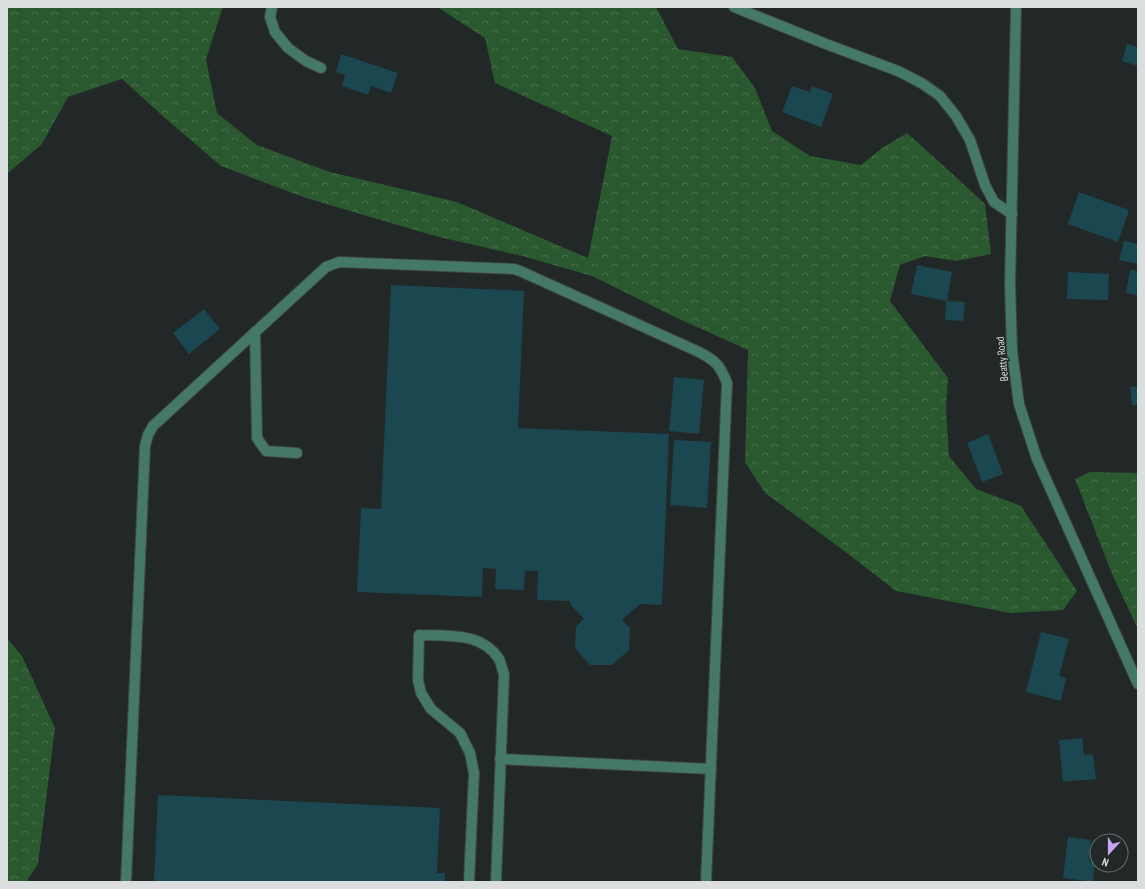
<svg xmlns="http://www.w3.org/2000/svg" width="1145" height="889" font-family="'PT Sans Narrow',sans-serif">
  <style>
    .forest { fill: url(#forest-crowns) }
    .building { fill: #1b4750 }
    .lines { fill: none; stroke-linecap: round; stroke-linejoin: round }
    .minor-casing { stroke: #404444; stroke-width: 12 }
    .minor { stroke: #447966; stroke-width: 10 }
    .labels { text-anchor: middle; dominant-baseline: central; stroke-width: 3; stroke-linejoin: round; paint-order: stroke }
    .street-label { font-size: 11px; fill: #dbdede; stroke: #222727 }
  </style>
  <defs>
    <pattern id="forest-crowns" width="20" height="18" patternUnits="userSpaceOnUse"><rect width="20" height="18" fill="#2a582f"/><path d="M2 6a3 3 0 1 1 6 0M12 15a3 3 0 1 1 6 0" fill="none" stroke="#48704d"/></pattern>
  </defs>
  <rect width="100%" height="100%" fill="#222727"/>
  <g class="forest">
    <polygon points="7,7 224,7 222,10 206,59 217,113 257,145 330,172 457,202 588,258 612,136 495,83 485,38 437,7 656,7 678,49 732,57 755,88 772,131 810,156 861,165 882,148 907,133 946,168 985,204 991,254 956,261 925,256 900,265 890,301 948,378 946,409 949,456 976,489 1021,506 1077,591 1063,610 1010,613 896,591 843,550 765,493 745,462 748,350 675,317 592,276 526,257 435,236 306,198 221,166 166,119 122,79 68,97 42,144 7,174"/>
    <polygon points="1090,472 1138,473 1138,629 1112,574 1075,479"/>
    <polygon points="7,638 22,656 55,728 38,864 26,882 7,882"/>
  </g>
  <g class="building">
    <polygon points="1127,44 1138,47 1138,66 1122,61"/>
    <polygon points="341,54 398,73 391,93 371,86 368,95 342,86 345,75 336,72"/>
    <polygon points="792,86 810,92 812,86 833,94 821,127 782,112"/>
    <polygon points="1079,192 1129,210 1118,242 1068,224"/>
    <polygon points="1124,241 1138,244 1138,264 1119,260"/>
    <polygon points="917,265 952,272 947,301 911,294"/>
    <polygon points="1130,270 1138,271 1138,295 1126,293"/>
    <polygon points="1068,272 1109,274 1108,300 1067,299"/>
    <polygon points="391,285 524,291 518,428 669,434 662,605 640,604 622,620 630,628 629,650 612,665 590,665 575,648 576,626 584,619 570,604 570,601 537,600 538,571 525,571 524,590 495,589 496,569 483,568 482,597 357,592 361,508 381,509"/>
    <polygon points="946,301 965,302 963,321 945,320"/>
    <polygon points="204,309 220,329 189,354 173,333"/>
    <polygon points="674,377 704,380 699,434 669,431"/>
    <polygon points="1138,386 1138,405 1132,405 1130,387"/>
    <polygon points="988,434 1003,474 982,482 967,443"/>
    <polygon points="674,440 711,442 707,508 670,505"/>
    <polygon points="1041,632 1069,639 1059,676 1066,678 1061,701 1026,692"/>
    <polygon points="1082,738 1084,755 1093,754 1096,779 1063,782 1059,740"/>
    <polygon points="158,795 440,808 437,873 445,873 445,882 154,882"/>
    <polygon points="1068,837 1091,840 1089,861 1095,862 1093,882 1063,878"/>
  </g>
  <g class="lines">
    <g class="minor-casing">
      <g id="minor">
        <polyline points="272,7 270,17 275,32 288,48 306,61 321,68"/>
        <polyline points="734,7 826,44 898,71 923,84 940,96 956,116 970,140 985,185 994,202 1012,214"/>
        <polyline points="1016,7 1010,284 1012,351 1019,404 1037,459 1138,684"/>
        <polyline points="255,332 257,438 266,451 297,453"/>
        <polyline points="500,759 711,769"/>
        <path d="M 126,882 L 145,446 L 148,435 L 153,426 L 326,267 L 339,262 L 514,269 L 520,271 L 699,352 C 716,361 720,365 727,383 L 706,882"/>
        <path d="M 469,882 L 474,773 L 470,753 L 460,733 L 431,709 L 421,693 L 418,680 L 419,635 C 447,636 482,632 499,659 C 501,663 502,669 504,674 L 496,882"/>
      </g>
    </g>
    <use href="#minor" class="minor"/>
  </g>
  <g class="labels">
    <g class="street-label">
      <text transform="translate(1002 359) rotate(-96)">Beatty Road</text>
    </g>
  </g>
  <rect width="1145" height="889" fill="none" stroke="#dbdede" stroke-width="16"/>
  <g transform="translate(1109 853) rotate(201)"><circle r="19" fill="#222727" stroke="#6c7070"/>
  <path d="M0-3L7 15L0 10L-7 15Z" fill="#c6a6f0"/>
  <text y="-6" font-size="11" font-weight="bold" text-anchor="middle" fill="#dbdede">N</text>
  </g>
</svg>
